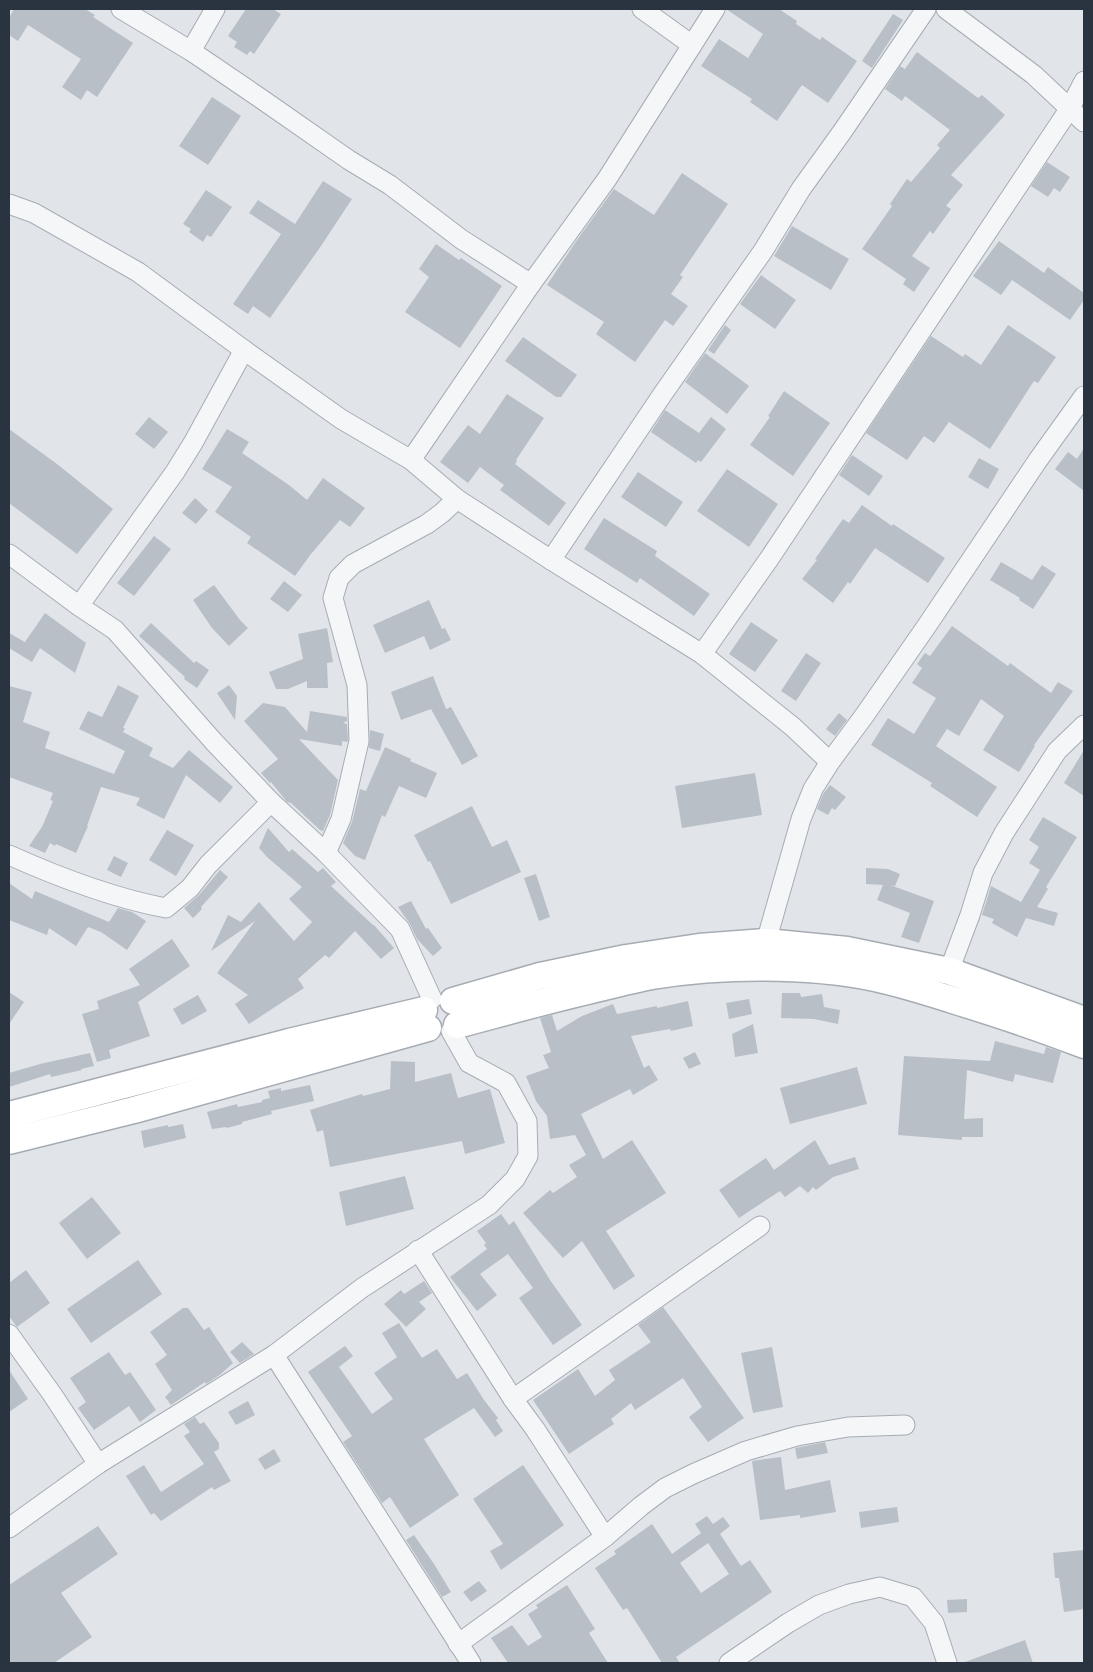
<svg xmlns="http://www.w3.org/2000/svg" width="1093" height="1672" font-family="Montserrat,sans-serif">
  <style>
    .building { fill: #b9bfc7; fill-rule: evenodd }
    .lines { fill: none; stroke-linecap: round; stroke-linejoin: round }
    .minor-casing { stroke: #a6acb4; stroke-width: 21 }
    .secondary-casing { stroke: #a6acb4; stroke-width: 29 }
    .minor { stroke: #f4f6f8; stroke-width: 19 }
    .secondary { stroke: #fff; stroke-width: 26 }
  </style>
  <rect width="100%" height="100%" fill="#e1e5ea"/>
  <g class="building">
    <polygon points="14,9 85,9 95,15 93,17 133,43 97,97 87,90 81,100 62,87 81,59 28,25 18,41 9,35 9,18"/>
    <polygon points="246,9 273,9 281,14 254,54 250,51 247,55 234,47 237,42 228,36"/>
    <polygon points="726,9 779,9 797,21 796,24 820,40 822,37 857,61 828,103 802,85 777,121 750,102 752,99 701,66 719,39 748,58 763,34"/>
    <polygon points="893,14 903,20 872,68 862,61"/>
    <polygon points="917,52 978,98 982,95 1005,115 951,175 963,185 946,206 951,209 933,234 930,231 912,256 930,268 914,292 903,284 906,279 862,249 892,206 890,204 907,179 911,182 940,148 937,145 950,130 905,96 902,101 885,89 900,66 905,69"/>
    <polygon points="212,97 241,116 208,165 179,146"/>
    <polygon points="1047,162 1070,177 1060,192 1054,188 1048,197 1031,186"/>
    <polygon points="682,173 728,204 680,275 683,277 671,294 688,306 673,326 665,320 635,362 596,334 604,322 547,285 577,240 614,189 654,215"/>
    <polygon points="323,181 352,199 321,246 270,318 253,306 248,314 233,304 281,234 249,213 258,200 295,224"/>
    <polygon points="206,190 232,207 211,237 207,235 203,242 189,232 191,229 183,224"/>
    <polygon points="792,226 849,259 831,290 774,256"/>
    <polygon points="999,241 1044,273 1048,267 1084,293 1084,300 1070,320 1012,280 1001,295 973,276"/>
    <polygon points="436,244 459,260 461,258 502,286 460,348 405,312 429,277 419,269"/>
    <polygon points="761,275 796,300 775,329 740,304"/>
    <polygon points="725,325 731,330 714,354 708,350"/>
    <polygon points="1008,325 1056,357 1038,383 1034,381 990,449 949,422 934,443 924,436 907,460 866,433 931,336 963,357 965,354 981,365"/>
    <polygon points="523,337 577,375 561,397 556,397 505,361"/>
    <polygon points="705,353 749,386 727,414 685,382"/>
    <polygon points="784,391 830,423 793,476 750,445 770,417 768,416"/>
    <polygon points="507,394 544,418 516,460 517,461 515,464 566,503 549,526 500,490 504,485 480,467 468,483 440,462 468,425 480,434"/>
    <polygon points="665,410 699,433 711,417 726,429 701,462 698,460 696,463 651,432"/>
    <polygon points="149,417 168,432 154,449 135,434"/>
    <polygon points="9,429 57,464 113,509 77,554 9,503"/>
    <polygon points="227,429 249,442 242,453 289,485 307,500 323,478 365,508 350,527 340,520 311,554 295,576 247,543 251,537 215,512 232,487 202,469"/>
    <polygon points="1084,448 1084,491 1055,469 1068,452 1077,459"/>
    <polygon points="852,455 883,476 869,496 839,475"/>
    <polygon points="979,458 999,469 988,489 968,477"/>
    <polygon points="727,469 778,504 749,547 697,511"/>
    <polygon points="638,472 683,502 666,527 621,497"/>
    <polygon points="195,498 208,510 196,524 182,513"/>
    <polygon points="862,505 892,526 893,524 945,558 928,583 875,548 850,584 848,582 833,603 802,579 817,560 815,559 843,519 849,523"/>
    <polygon points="604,518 657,551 655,556 710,594 694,616 640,578 637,583 584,549"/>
    <polygon points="154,536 171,549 134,596 117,583"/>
    <polygon points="1001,562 1032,580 1042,565 1056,574 1033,609 1019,600 1020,598 990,580"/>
    <polygon points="284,581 302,595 288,612 270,599"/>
    <polygon points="214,585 240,620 248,628 229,646 212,628 193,600"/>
    <polygon points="429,600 442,629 445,628 451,640 430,650 424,636 385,653 373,625"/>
    <polygon points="45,613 86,643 75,673 40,648 32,662 9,648 9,633 25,642"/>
    <polygon points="751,622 778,640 755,672 729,654"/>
    <polygon points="151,623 194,663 196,661 209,670 197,688 184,679 185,677 139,636"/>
    <polygon points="952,626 1008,666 1010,663 1051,693 1058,682 1073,691 1034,745 1035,746 1019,772 983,750 1004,716 981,699 959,736 947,729 936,746 997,787 977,817 930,786 932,783 871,745 888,718 914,734 936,698 912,683 922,668 917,664 925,653 930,656"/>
    <polygon points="327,628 333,662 327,663 328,688 307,688 307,681 288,689 276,689 269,672 303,659 298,634"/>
    <polygon points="806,653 821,663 796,701 781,691"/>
    <polygon points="433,676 446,709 451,707 478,756 462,765 431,709 401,720 391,692"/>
    <polygon points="118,685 139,696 123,728 125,728 123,732 153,748 149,756 173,768 189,750 233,787 220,803 186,775 164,819 136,805 140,798 101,787 87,826 88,826 76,853 56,844 55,846 50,843 45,853 29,846 42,827 53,801 50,800 53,793 9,777 9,686 32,692 23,722 50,732 45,748 114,774 125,751 79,729 88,711 102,717"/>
    <polygon points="229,685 237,696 235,720 217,693"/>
    <polygon points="263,703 285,707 307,732 310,711 347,717 347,721 343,723 347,724 348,740 347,742 342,741 342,746 299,739 338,780 330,815 323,831 320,830 291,803 287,802 271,782 270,783 261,773 278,759 244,721"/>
    <polygon points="839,713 847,720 835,736 826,729"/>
    <polygon points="370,730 384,734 380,751 369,748"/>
    <polygon points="385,747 411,759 410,761 437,773 426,798 399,786 385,817 382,815 365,860 355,856 343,843 352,822 360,789 366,791"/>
    <polygon points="1084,750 1084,796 1064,783"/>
    <polygon points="755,773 762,815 682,828 675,786"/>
    <polygon points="830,785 846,797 835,810 832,808 828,815 817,809 823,794"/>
    <polygon points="472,806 492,847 507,840 521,872 451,904 430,861 428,862 414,835"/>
    <polygon points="1043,817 1077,837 1046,887 1048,889 1037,907 1058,913 1054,926 1026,918 1017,937 992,923 994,919 982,915 991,886 1021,902 1040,870 1029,863 1039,847 1029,840"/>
    <polygon points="268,828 289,852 292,849 318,872 323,868 336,882 331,886 373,925 374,925 394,948 381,959 355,931 329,958 325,955 298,979 304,988 249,1024 235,1004 248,995 217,973 255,921 211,951 228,915 241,922 259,902 294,941 312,922 289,899 302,887 267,857 259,848"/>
    <polygon points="167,830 194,845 176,876 149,860"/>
    <polygon points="114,856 128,863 121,877 107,870"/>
    <polygon points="866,868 888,869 900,874 895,886 890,885 934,901 919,943 901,937 910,913 877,900 883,885 866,884"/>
    <polygon points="220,870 228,877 201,907 202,909 193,918 184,908 199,895"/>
    <polygon points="536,874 550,917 539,921 524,878"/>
    <polygon points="9,883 32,899 35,891 109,922 118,908 132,912 146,921 127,950 101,932 88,927 76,946 49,928 47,935 9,920"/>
    <polygon points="411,901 426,929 428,928 442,948 433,956 417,939 410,924 398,907"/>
    <polygon points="172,939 190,966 138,1002 150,1036 109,1050 111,1058 97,1062 82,1014 99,1009 97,1001 140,985 129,969"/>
    <polygon points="9,992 24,1002 9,1024"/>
    <polygon points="782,993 800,993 801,997 822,994 824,1007 840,1010 838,1024 814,1019 781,1018"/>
    <polygon points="198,995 207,1011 182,1025 173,1009"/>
    <polygon points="749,999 752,1014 729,1019 726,1003"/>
    <polygon points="688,1001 693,1026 671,1031 670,1029 631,1036 644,1068 649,1065 658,1080 633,1095 630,1089 581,1114 603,1159 632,1140 666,1193 606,1231 635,1276 614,1290 582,1241 563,1258 523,1213 550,1190 553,1193 577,1177 569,1165 586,1155 575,1135 550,1139 547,1116 536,1101 526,1076 549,1068 543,1055 551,1052 540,1018 552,1015 557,1031 582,1016 613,1004 617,1014 657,1006 657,1008"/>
    <polygon points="753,1024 758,1053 735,1057 732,1034"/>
    <polygon points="995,1041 1044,1054 1046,1047 1061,1052 1053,1083 1015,1074 1013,1082 967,1070 964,1119 983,1118 983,1137 962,1137 962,1140 898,1135 904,1056 990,1061"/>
    <polygon points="695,1052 701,1064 689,1069 683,1058"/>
    <polygon points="90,1053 94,1066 81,1069 82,1070 51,1077 50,1074 9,1087 9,1073 40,1064"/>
    <polygon points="391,1061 415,1062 415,1082 451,1073 458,1098 490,1089 505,1143 465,1154 462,1141 330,1167 323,1130 317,1132 310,1110 362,1094 363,1096 390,1089"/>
    <polygon points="857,1067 867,1104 790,1124 780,1088"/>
    <polygon points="310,1085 314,1101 271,1111 272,1114 242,1122 242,1124 227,1128 226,1127 212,1129 207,1112 237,1104 238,1107 262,1102 262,1100 270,1098 268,1091 281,1088 281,1091"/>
    <polygon points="183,1124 186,1138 144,1148 141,1131 168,1125 168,1127"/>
    <polygon points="815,1140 829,1165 855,1157 859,1169 833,1177 816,1190 813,1187 808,1193 800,1186 785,1197 780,1191 739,1218 719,1190 766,1158 774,1170"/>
    <polygon points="405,1176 414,1209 346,1226 339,1192"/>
    <polygon points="92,1197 121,1233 87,1259 59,1223"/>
    <polygon points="501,1214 509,1225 514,1221 550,1280 582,1325 553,1345 519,1298 533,1288 508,1254 480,1274 497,1295 477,1311 450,1277 487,1249 484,1245 486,1243 477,1231"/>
    <polygon points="138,1260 162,1294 91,1343 67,1309"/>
    <polygon points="26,1270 50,1303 17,1327 9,1316 9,1283"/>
    <polygon points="424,1281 432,1293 419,1302 426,1309 406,1327 384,1304 401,1290 404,1294"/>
    <polygon points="663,1307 744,1418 708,1442 689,1417 702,1407 683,1378 635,1410 631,1403 611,1419 614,1424 569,1454 533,1400 578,1369 595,1396 615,1380 609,1370 651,1342 638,1325"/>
    <polygon points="183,1308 188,1308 204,1330 209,1327 233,1363 221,1374 206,1384 205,1382 171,1405 165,1397 172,1390 155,1364 167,1355 150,1332"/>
    <polygon points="399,1323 422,1358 437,1349 457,1379 467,1373 484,1400 498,1418 496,1420 503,1431 495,1437 474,1408 424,1439 459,1495 410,1528 390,1497 382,1503 343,1442 352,1436 308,1372 345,1346 353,1356 339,1367 372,1414 393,1399 374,1373 397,1357 382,1333"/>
    <polygon points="242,1342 254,1354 240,1363 230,1352"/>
    <polygon points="772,1347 783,1407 753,1413 741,1353"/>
    <polygon points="109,1352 125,1375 130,1372 156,1410 140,1422 129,1406 94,1430 78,1408 86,1402 70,1378"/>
    <polygon points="9,1370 28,1399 9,1412"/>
    <polygon points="248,1401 255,1415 236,1425 228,1412"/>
    <polygon points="195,1417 200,1424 204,1422 219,1443 219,1449 214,1452 231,1481 214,1490 212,1487 161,1521 154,1513 151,1515 126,1476 144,1465 161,1492 204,1464 184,1436 190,1432 184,1424"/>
    <polygon points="825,1442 828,1453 797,1459 795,1448"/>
    <polygon points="274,1449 281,1461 265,1470 258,1459"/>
    <polygon points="781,1457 785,1490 830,1480 836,1512 800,1518 800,1515 760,1520 752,1461"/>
    <polygon points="523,1465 564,1525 501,1570 490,1551 503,1544 473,1499"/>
    <polygon points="897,1507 899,1522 861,1528 859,1512"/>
    <path d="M 707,1516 L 713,1524 L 723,1517 L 730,1526 L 720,1534 L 741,1566 L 750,1560 L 772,1592 L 676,1657 L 680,1663 L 662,1663 L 627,1608 L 623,1610 L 595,1568 L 616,1554 L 614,1551 L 652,1524 L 672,1554 L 701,1533 L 695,1524 ZM 708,1543 L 729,1574 L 701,1593 L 680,1563 Z"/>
    <polygon points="98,1526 118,1554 61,1593 92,1637 54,1663 9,1663 9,1585"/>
    <polygon points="414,1535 434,1564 451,1592 442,1597 406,1540"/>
    <polygon points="1084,1550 1084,1609 1064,1612 1059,1578 1055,1578 1053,1553"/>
    <polygon points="479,1581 487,1591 471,1602 463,1592"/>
    <polygon points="567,1585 595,1629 589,1633 608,1663 508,1663 491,1638 512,1625 528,1646 542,1637 528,1614 538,1608 536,1605"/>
    <polygon points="967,1599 967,1612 948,1613 947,1600"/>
    <polygon points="1025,1640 1033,1663 965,1663 965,1662"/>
  </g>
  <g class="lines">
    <g class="minor-casing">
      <g id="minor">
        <polyline points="121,9 191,51 260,98 349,160 390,185 461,239 531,284"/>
        <polyline points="642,9 692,45"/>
        <polyline points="946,9 1034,75 1084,122"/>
        <polyline points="191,51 215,9"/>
        <polyline points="9,204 34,213 138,272 244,350 341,419 411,460 457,499 551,560 702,654 793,727 830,762"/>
        <polyline points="411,460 531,284 607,179 715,9"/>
        <polyline points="9,554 79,606 115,630 214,742 271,802 326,853 400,929 432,999"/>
        <polyline points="551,560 662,395 763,251 801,189 842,132 926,9"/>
        <polyline points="79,606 175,472 193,443 244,350"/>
        <polyline points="702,654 769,559 1070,108 1084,81"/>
        <polyline points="326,853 341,819 359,741 357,685 333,598 339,578 353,564 427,524 442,513 457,499"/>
        <path d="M 9,855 C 58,877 113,898 166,908 L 190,888 L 208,865 L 271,802"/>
        <polyline points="766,942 801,819 813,789 830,762 864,716 926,627 1038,460 1084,396"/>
        <polyline points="949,971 970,915 983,873 1004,833 1057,751 1084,725"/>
        <polyline points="418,1250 513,1399 535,1429 605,1537"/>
        <polyline points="9,1334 52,1394 98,1464"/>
        <polyline points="274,1355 471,1663"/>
        <polyline points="513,1399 760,1226"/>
        <polyline points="9,1528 98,1464 274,1355 362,1288 489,1205 515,1179 528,1156 527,1121 506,1083 469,1063 451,1031"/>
        <polyline points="458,1644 605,1537 641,1506 665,1488 693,1474 746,1451 797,1436 848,1427 905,1425"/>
        <polyline points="729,1663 788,1623 819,1605 849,1594 880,1587 913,1597 934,1623 947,1663"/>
      </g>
    </g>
    <g class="secondary-casing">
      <g id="secondary">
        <polyline points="453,1001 540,976 626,958 699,947 766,942 847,950 949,971 1084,1020"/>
        <path d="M 457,1025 C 506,1012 555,998 604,987 C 620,983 636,979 652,976 C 721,965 806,964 875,978 C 903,984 931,993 959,1002 C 1001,1015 1043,1029 1084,1045"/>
        <polyline points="9,1115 289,1042 424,1010"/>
        <polyline points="9,1141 134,1110 428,1028"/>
      </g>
    </g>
    <use href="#minor" class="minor"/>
    <use href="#secondary" class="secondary"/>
  </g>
  <rect width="1093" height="1672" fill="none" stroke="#2a3441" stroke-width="20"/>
</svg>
